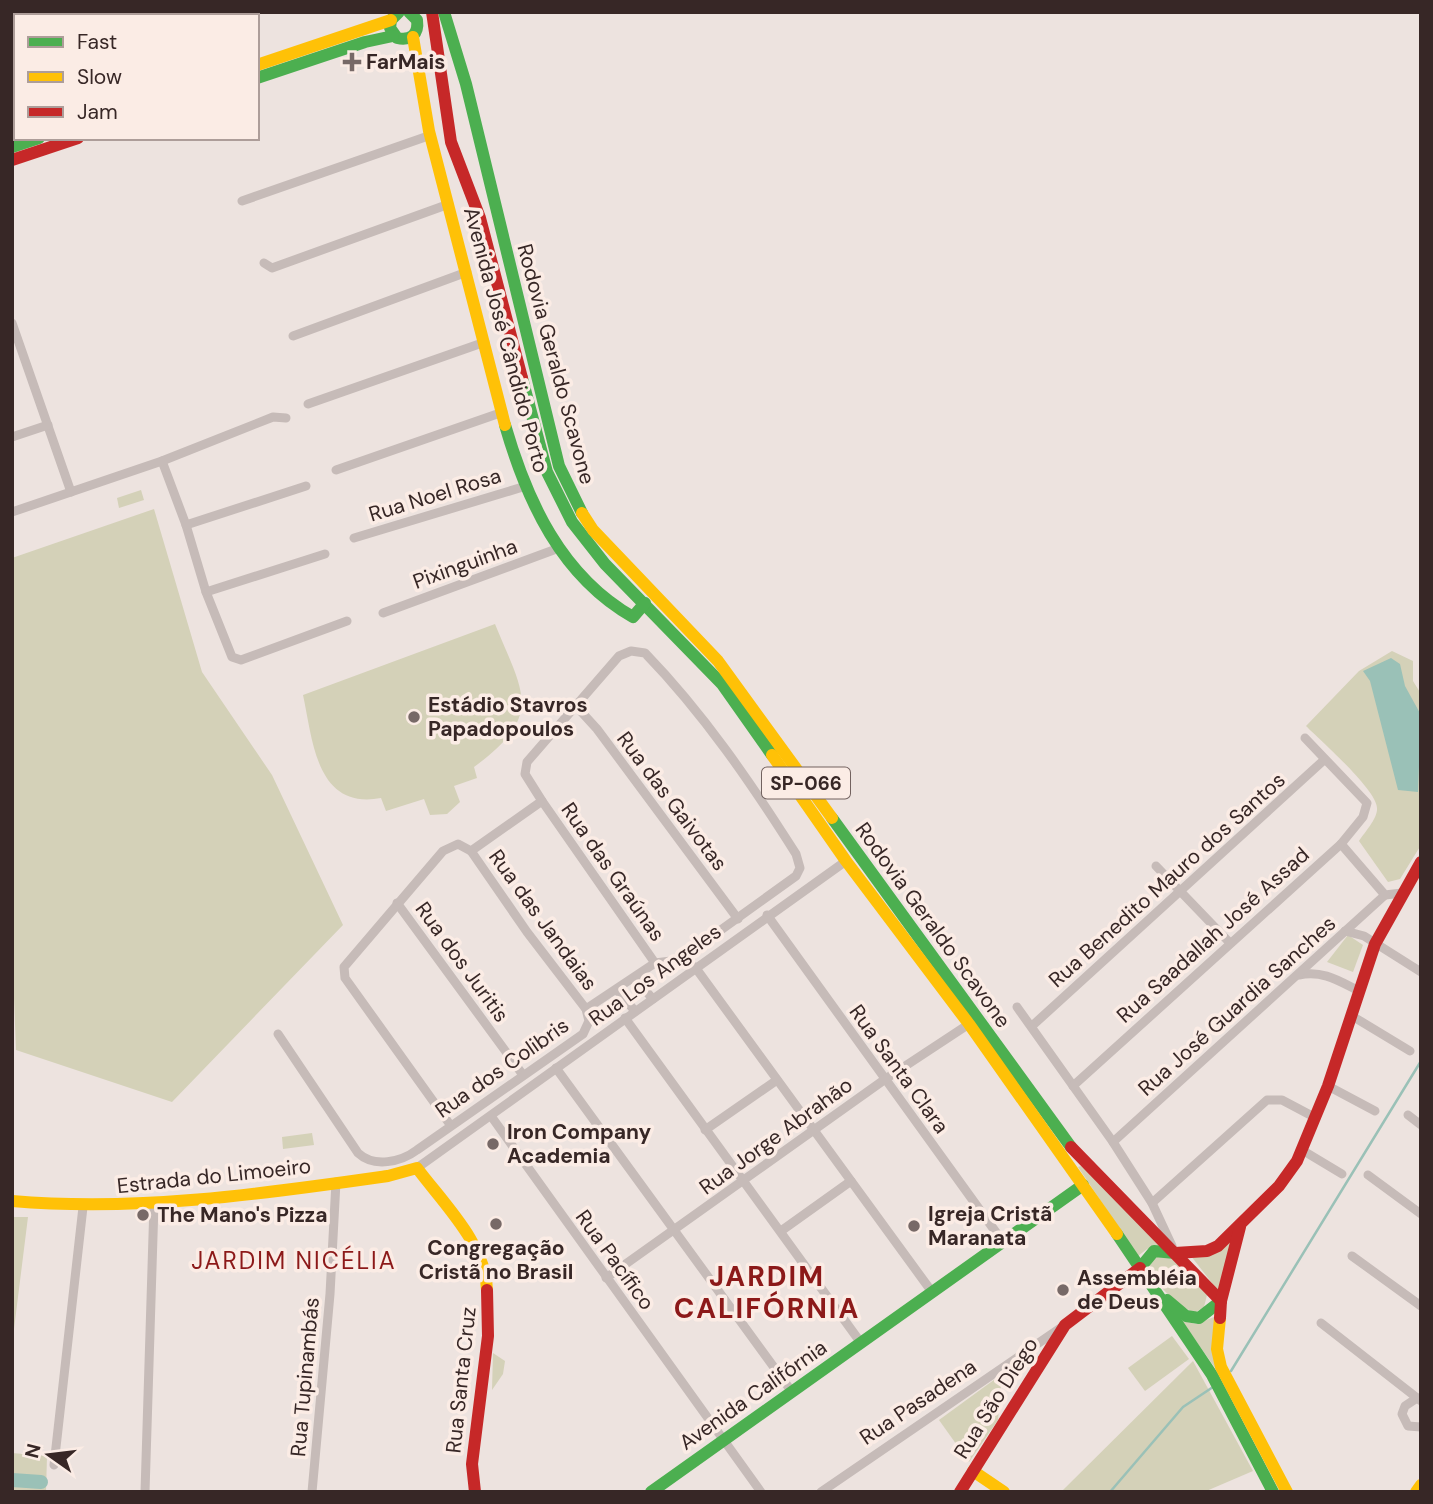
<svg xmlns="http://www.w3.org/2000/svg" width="1433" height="1504" font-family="'DM Sans',sans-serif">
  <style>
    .green { fill: #d4d1b8 }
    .water { fill: #9ac1b7 }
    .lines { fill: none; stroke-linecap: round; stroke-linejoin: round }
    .stream { stroke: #9ac1b7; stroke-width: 2.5 }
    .river { stroke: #9ac1b7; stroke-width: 14 }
    .street { stroke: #c6bbb8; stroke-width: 9 }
    .fast { stroke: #4caf50; stroke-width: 12 }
    .slow { stroke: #ffc107; stroke-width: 12 }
    .jam { stroke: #c62828; stroke-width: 12 }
    .poi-dot { fill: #776967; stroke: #fbece5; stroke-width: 2.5 }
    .labels { text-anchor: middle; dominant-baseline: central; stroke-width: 7; stroke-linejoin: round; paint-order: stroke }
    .shield { fill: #fbece5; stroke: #72625f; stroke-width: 2 }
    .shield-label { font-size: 19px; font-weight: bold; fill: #372726 }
    .poi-label { font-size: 21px; font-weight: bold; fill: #372726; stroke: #fbece5; text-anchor: start }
    .street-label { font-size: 21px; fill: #372726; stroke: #fbece5 }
    .quarter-label { font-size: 24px; letter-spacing: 2px; fill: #8c1919; stroke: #fbece5 }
    .district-label { font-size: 28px; font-weight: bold; letter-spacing: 2px; fill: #8c1919; stroke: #fbece5 }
  </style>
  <rect width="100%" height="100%" fill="#ede3df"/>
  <g class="green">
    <polygon points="141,490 144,500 119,508 117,498"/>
    <polygon points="154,509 202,672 272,775 343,925 172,1102 16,1050 12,946 12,558"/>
    <path d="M 495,624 C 524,695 544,715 474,767 L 477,778 L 454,786 L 460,802 L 447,814 L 430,815 L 424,799 L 386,811 L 381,798 C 316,810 313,741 303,695 Z"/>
    <path d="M 1392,651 L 1413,661 L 1413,681 L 1421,694 L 1421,845 L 1400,879 L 1388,882 L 1359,841 C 1365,832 1378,818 1377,808 C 1377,790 1320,740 1306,726 L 1359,671 Z"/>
    <polygon points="1348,935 1363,945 1353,972 1327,962"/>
    <polygon points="312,1133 314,1145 283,1149 282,1137"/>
    <polygon points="1081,1166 1163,1244 1147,1249 1138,1256 1078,1167"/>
    <polygon points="12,1217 28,1217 12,1345"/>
    <polygon points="1233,1238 1219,1292 1191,1256"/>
    <polygon points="1167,1254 1207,1295 1204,1307 1194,1313 1175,1302 1149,1274 1151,1259"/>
    <polygon points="1214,1317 1218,1372 1182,1321 1196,1324"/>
    <polygon points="1172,1336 1189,1359 1145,1391 1128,1368"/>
    <polygon points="493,1353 505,1361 503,1374 492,1390"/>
    <polygon points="1193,1361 1253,1471 1204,1492 1061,1492"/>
    <polygon points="1002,1374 998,1420 969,1462 939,1420"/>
    <polygon points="12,1453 47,1456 46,1492 12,1492"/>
  </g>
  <polygon class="water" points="1391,658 1400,664 1405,686 1421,715 1418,792 1398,790 1370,681 1363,671"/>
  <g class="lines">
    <g class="stream">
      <polyline points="1231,1371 1421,1061"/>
      <polyline points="1110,1492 1183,1407 1213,1387"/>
    </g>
    <polyline class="river" points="12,1480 41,1482"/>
    <g class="street">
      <polyline points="56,16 66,12"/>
      <polyline points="12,31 16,30"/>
      <polyline points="242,201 431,135"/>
      <polyline points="264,263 272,268 449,204"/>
      <polyline points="12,323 71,492"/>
      <polyline points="293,336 467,272"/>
      <polyline points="308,404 485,342"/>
      <polyline points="12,437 48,425"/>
      <polyline points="162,461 186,525 206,592 232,657 241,660 347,621"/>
      <polyline points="336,470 503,412"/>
      <polyline points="12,512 162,461 273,417 286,418"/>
      <polyline points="186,525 306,486"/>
      <polyline points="354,538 526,486"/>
      <polyline points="206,592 325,554"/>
      <polyline points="383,613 559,548"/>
      <polyline points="576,706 597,729 738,919"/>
      <polyline points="542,801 655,963"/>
      <polyline points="1341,844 1385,895 1402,893"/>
      <polyline points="471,851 527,932 586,1009"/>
      <polyline points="1156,866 1230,943"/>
      <polyline points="397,903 523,1075"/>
      <polyline points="767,915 1003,1242"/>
      <polyline points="1345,931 1364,936 1421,972"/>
      <polyline points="695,967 932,1292"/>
      <path d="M 1299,975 C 1323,970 1339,981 1359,991"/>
      <polyline points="634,978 653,999"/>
      <polyline points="617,990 635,1011"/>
      <polyline points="1017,1007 1113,1142 1152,1203 1172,1246"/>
      <polyline points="1352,1016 1410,1051"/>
      <polyline points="625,1018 861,1343"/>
      <polyline points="1032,1026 1324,760"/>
      <path d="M 278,1034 L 358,1153 C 374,1168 401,1162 417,1150 L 583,1034 L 589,1021 L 586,1009 L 655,963 L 679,960 L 796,876 L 800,868 L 796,854 C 751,783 704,714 645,653 L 631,651 L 619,656 L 527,762 L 525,774 L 542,801 L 471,851 L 458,844 L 443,851 L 344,967 L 345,978 L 451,1126"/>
      <polyline points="556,1068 792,1392"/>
      <polyline points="1073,1086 1341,844 1363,817 1367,803 1305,738"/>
      <polyline points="1328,1086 1375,1111"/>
      <polyline points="1408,1115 1421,1125"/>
      <polyline points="491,1116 761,1492"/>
      <polyline points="705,1130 777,1080"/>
      <polyline points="1113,1142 1385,895"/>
      <polyline points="1302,1150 1342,1174"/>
      <polyline points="417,1168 846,861"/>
      <polyline points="1368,1175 1421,1214"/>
      <polyline points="1152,1203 1267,1100 1282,1100 1316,1118"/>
      <polyline points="781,1231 851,1181"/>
      <polyline points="1352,1256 1421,1306"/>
      <polyline points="606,1278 884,1080 969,1024"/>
      <polyline points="1321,1323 1421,1401"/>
      <polyline points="1417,1398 1405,1406 1402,1414 1408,1426 1421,1427"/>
      <polyline points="54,1465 83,1207"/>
      <polyline points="145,1492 154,1204"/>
      <polyline points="312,1492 330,1294 336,1182"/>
      <polyline points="821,1492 1062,1327"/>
    </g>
    <g class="fast">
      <path d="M 399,12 L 391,20 L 390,28 L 397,38 C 411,41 419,34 417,20 L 409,12"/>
      <polyline points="444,12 466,84 559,466 582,513"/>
      <polyline points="257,78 365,42 393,36"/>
      <polyline points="12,147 39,138"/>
      <polyline points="522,378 547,472 572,522 605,564 722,684 772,755"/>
      <path d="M 505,425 C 527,501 561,576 633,617 L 645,603"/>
      <polyline points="832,818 1071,1147"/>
      <polyline points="1117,1234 1212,1375 1273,1492"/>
      <polyline points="1140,1268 1154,1251 1175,1253"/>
      <polyline points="1167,1300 1186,1316 1199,1318 1221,1301"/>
      <polyline points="651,1492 1083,1185"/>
    </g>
    <g class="slow">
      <polyline points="413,37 429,131 505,425"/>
      <polyline points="257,65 391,20"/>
      <polyline points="582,513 593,530 718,661 832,818"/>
      <polyline points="772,755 846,861 969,1024 1117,1234"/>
      <path d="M 12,1201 C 139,1212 262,1194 388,1176 L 417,1168 C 443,1203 486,1244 487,1290"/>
      <polyline points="1220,1318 1217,1349 1221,1367 1287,1492"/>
      <polyline points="973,1471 1004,1492"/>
      <polyline points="1416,1492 1421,1485"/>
    </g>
    <g class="jam">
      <polyline points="432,12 451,142 480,218 522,378"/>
      <polyline points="12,160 78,138"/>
      <polyline points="1071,1147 1221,1301 1220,1318"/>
      <polyline points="1175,1253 1207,1251 1218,1246 1279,1186 1297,1161 1328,1086 1375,944 1421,862"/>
      <polyline points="1221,1301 1240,1227"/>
      <polyline points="475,1492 472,1464 488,1336 487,1290"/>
      <polyline points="960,1492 1065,1325 1140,1268"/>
    </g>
  </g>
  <g class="poi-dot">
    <path d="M348.5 51.5h7v7h7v7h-7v7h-7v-7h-7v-7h7z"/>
    <circle cx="414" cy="717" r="7"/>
    <circle cx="493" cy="1144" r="7"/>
    <circle cx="143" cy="1215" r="7"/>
    <circle cx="496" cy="1224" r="7"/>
    <circle cx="914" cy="1226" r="7"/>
    <circle cx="1063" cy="1290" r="7"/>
  </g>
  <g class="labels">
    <rect class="shield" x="762" y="767.5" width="88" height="31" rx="5"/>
    <g class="shield-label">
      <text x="806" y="783">SP-066</text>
    </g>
    <g class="poi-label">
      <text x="366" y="62">FarMais</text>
      <text x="428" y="705">Estádio Stavros<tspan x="428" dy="24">Papadopoulos</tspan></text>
      <text x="507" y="1132">Iron Company<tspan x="507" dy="24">Academia</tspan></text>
      <text x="928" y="1214">Igreja Cristã<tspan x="928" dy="24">Maranata</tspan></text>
      <text x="157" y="1215">The Mano's Pizza</text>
      <text x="496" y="1248" text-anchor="middle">Congregação<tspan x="496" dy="24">Cristã no Brasil</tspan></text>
      <text x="1077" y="1278">Assembléia<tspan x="1077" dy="24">de Deus</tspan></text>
    </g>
    <g class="street-label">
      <text transform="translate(506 340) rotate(75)">Avenida José Cândido Porto</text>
      <text transform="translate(556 364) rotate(75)">Rodovia Geraldo Scavone</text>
      <text transform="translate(435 495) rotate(-17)">Rua Noel Rosa</text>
      <text transform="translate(465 564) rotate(-20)">Pixinguinha</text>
      <text transform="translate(672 801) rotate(53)">Rua das Gaivotas</text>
      <text transform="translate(613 872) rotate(55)">Rua das Graúnas</text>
      <text transform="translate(1167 880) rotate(-42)">Rua Benedito Mauro dos Santos</text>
      <text transform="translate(543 920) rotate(54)">Rua das Jandaias</text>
      <text transform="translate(933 925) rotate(54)">Rodovia Geraldo Scavone</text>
      <text transform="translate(1213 935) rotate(-42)">Rua Saadallah José Assad</text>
      <text transform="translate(462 962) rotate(54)">Rua dos Juritis</text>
      <text transform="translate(655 975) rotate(-36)">Rua Los Angeles</text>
      <text transform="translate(1237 1006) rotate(-42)">Rua José Guardia Sanches</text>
      <text transform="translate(502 1068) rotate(-35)">Rua dos Colibris</text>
      <text transform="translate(899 1069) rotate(54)">Rua Santa Clara</text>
      <text transform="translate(776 1136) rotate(-36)">Rua Jorge Abrahão</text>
      <text transform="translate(214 1176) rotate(-6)">Estrada do Limoeiro</text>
      <text transform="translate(615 1260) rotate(54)">Rua Pacífico</text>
      <text transform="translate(305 1377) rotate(-85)">Rua Tupinambás</text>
      <text transform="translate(461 1380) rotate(-84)">Rua Santa Cruz</text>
      <text transform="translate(753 1395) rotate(-35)">Avenida Califórnia</text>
      <text transform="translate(996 1398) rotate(-58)">Rua São Diego</text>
      <text transform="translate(918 1402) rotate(-34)">Rua Pasadena</text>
    </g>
    <g class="quarter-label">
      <text x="294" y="1260">JARDIM NICÉLIA</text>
    </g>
    <g class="district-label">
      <text x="767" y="1276">JARDIM<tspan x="767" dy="32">CALIFÓRNIA</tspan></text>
    </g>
  </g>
  <rect width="1433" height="1504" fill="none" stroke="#372726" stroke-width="28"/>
  <rect x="14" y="14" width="245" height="126" fill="#fbece5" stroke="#ad9d99" stroke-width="2"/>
  <rect x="28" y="37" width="35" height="10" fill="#4caf50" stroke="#ad9d99" stroke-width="2"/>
  <text x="77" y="49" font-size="21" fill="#372726">Fast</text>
  <rect x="28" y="72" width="35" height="10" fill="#ffc107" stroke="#ad9d99" stroke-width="2"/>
  <text x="77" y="84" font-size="21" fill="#372726">Slow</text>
  <rect x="28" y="107" width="35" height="10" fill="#c62828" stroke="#ad9d99" stroke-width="2"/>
  <text x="77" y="119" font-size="21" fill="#372726">Jam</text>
  <g transform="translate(49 1455) rotate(284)" stroke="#fbece5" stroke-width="5" paint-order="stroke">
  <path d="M0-5L12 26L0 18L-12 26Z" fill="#372726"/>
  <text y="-10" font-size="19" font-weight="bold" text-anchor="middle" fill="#372726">N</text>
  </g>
</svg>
